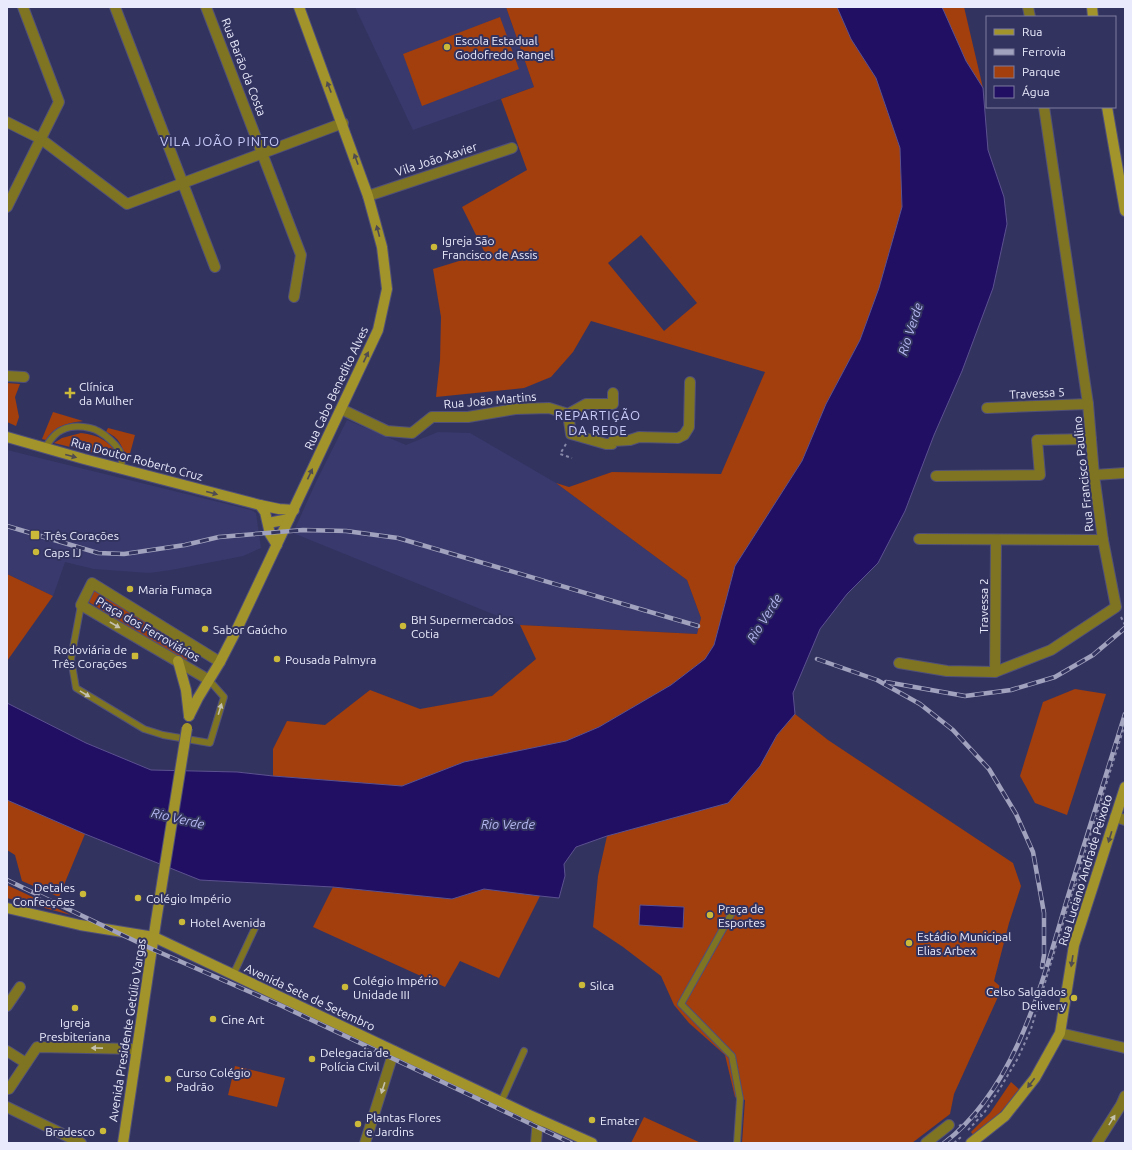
<svg xmlns="http://www.w3.org/2000/svg" width="1132" height="1150" font-family="Ubuntu,sans-serif">
  <style>
    .built { fill: #39396d }
    .green { fill: #a33e0d; fill-rule: evenodd }
    .water { fill: #200f62; stroke: #5c5190 }
    .lines { fill: none; stroke-linecap: round; stroke-linejoin: round }
    .lane-casing { stroke: #505079; stroke-width: 8 }
    .street-casing { stroke: #505079; stroke-width: 12 }
    .secondary-casing { stroke: #505079; stroke-width: 12 }
    .path { stroke: #8889a9; stroke-width: 2; stroke-dasharray: 3 3; stroke-linecap: butt }
    .lane { stroke: #7f7421; stroke-width: 6 }
    .street { stroke: #7f7421; stroke-width: 10 }
    .secondary { stroke: #a2942a; stroke-width: 10 }
    .rail-casing { stroke: #a1a2be; stroke-width: 4.5 }
    .rail { stroke: #333360; stroke-width: 3; stroke-dasharray: 9; stroke-linecap: butt }
    .secondary-bridge-casing { stroke: #505079; stroke-width: 12; stroke-linecap: butt }
    .secondary-bridge { stroke: #a2942a; stroke-width: 10 }
    .oneway { fill: #4f4b52 }
    .oneway2 { fill: #c4c1af }
    .poi-dot { fill: #cbba39; stroke: #333360; stroke-width: 1.5 }
    .labels { text-anchor: middle; dominant-baseline: central; stroke-width: 4; stroke-linejoin: round; paint-order: stroke }
    .poi-label { font-size: 12px; fill: #e9ebfc; stroke: #333360; text-anchor: start }
    .street-label { font-size: 12px; fill: #e9ebfc; stroke: #333360 }
    .neighbourhood-label { font-size: 13px; letter-spacing: 1px; fill: #c7caf7; stroke: #333360 }
    .water-label { font-size: 13px; font-style: italic; fill: #b6baf2; stroke: #333360 }
  </style>
  <rect width="100%" height="100%" fill="#333360"/>
  <g class="built">
    <polygon points="355,7 506,7 534,87 413,130"/>
    <polygon points="347,420 406,445 438,432 470,433 556,483 687,580 701,618 697,634 520,625 293,533 316,482"/>
    <polygon points="7,450 251,510 256,513 261,548 243,556 171,570 149,573 94,569 65,562 53,596 7,574"/>
  </g>
  <g class="green">
    <path d="M 506,7 L 837,7 L 851,39 L 876,78 L 900,148 L 902,207 L 879,288 L 860,340 L 826,404 L 802,461 L 735,566 L 714,645 L 705,659 L 671,685 L 599,727 L 566,741 L 464,762 L 402,786 L 273,776 L 273,749 L 287,721 L 325,725 L 370,690 L 420,709 L 492,696 L 536,659 L 520,625 L 697,634 L 701,618 L 687,580 L 556,483 L 569,487 L 612,472 L 721,474 L 765,372 L 591,321 L 573,352 L 551,377 L 524,388 L 436,397 L 440,360 L 441,317 L 433,269 L 485,253 L 462,207 L 527,170 L 501,99 L 534,87 ZM 641,235 L 697,303 L 664,331 L 608,263 Z"/>
    <polygon points="942,7 964,7 983,88 966,61"/>
    <polygon points="500,17 519,69 422,106 403,54"/>
    <polygon points="7,383 20,384 15,397 19,417 16,426 7,422"/>
    <path d="M 53,412 L 83,421 C 68,423 54,426 46,440 L 42,439 Z"/>
    <path d="M 108,428 L 135,435 L 128,461 L 125,460 C 123,446 119,437 106,432 Z"/>
    <path d="M 81,433 C 99,435 112,442 119,459 L 54,443 L 62,438 Z"/>
    <polygon points="7,574 53,596 7,661"/>
    <polygon points="94,590 193,650 186,661 87,601"/>
    <polygon points="1075,689 1106,694 1067,815 1035,803 1020,776 1043,702"/>
    <polygon points="795,714 828,740 1013,863 1021,886 1009,923 994,981 1002,988 954,1094 950,1114 912,1143 742,1143 745,1100 735,1097 725,1055 689,1023 674,1005 661,976 623,947 593,927 598,876 607,836 728,803 760,766 777,735"/>
    <polygon points="7,800 85,834 59,897 22,881 15,855 7,850"/>
    <polygon points="7,885 71,915 7,898"/>
    <polygon points="333,887 452,899 484,889 540,896 499,978 460,961 445,987 313,927"/>
    <polygon points="235,1066 285,1078 277,1107 228,1095"/>
    <polygon points="1011,1082 1020,1090 997,1116 973,1135 971,1132 990,1113"/>
    <polygon points="644,1117 701,1143 631,1143"/>
  </g>
  <g class="water">
    <polygon points="837,7 942,7 966,61 983,88 988,150 1004,197 1007,224 993,288 962,371 934,435 905,511 878,563 847,594 820,629 793,693 795,714 777,735 760,766 728,803 607,836 576,847 564,864 565,876 559,898 540,896 484,889 452,899 333,887 200,880 85,834 7,800 7,703 86,743 151,770 237,772 273,776 402,786 464,762 566,741 599,727 671,685 705,659 714,645 735,566 802,461 826,404 860,340 879,288 902,207 900,148 876,78 851,39"/>
    <polygon points="640,905 684,907 683,928 639,925"/>
  </g>
  <g class="lines">
    <g class="lane-casing">
      <g id="lane">
        <path d="M 45,448 C 49,442 54,433 62,430 C 70,426 81,426 90,428 C 101,430 122,447 122,459 C 122,462 121,466 120,468"/>
        <polyline points="81,605 71,659 76,688 144,729 163,735 210,743 224,697 209,680"/>
        <polyline points="733,911 681,1004 732,1056 740,1099 737,1143"/>
        <polyline points="233,975 255,928"/>
        <polyline points="501,1102 524,1051"/>
      </g>
    </g>
    <g class="street-casing">
      <g id="street">
        <polyline points="115,7 215,267"/>
        <polyline points="206,7 301,255 294,297"/>
        <polyline points="1028,7 1030,17"/>
        <polyline points="7,122 41,139 127,204 343,123"/>
        <polyline points="368,196 512,148"/>
        <polyline points="7,207 59,102 23,7"/>
        <polyline points="7,376 24,377"/>
        <polyline points="987,408 1088,404"/>
        <polyline points="341,409 387,431 412,433 432,417 468,417 515,409 549,408 568,414 586,404 613,404 613,393"/>
        <polyline points="568,414 571,434 606,444 612,444 613,441 630,440 639,437 678,438 684,435 689,427 690,382"/>
        <polyline points="1094,475 1125,473"/>
        <polyline points="936,476 1040,475 1037,440 1091,439"/>
        <polyline points="919,539 1103,540"/>
        <polyline points="899,663 947,671 995,672 1051,650 1116,607 1103,540 1094,475 1088,404 1044,107"/>
        <polyline points="995,672 996,540"/>
        <polyline points="209,680 81,605 92,583 220,662"/>
        <polyline points="1115,817 1125,820"/>
        <polyline points="7,1006 20,987"/>
        <polyline points="1060,1033 1125,1048"/>
        <polyline points="7,1051 26,1063"/>
        <polyline points="7,1089 9,1089 37,1047 136,1049"/>
        <polyline points="7,1107 81,1143"/>
        <polyline points="365,1143 394,1051"/>
        <polyline points="536,1143 538,1119"/>
        <polyline points="926,1143 949,1125"/>
        <polyline points="1097,1143 1121,1105 1125,1096"/>
      </g>
    </g>
    <g class="secondary-casing">
      <g id="secondary">
        <polyline points="1092,7 1093,17"/>
        <polyline points="1107,107 1125,211"/>
        <polyline points="7,437 84,459 260,505 279,509 294,510"/>
        <polyline points="260,505 265,512 270,534 277,545"/>
        <polyline points="268,523 289,519"/>
        <polyline points="178,661 186,690 189,716"/>
        <polyline points="189,716 198,698 220,662 237,629 378,330 387,289 382,247 368,196 299,7"/>
        <polyline points="7,908 80,925 154,937 527,1114 592,1143"/>
        <polyline points="123,1143 156,921"/>
        <polyline points="971,1143 1005,1116 1035,1078 1060,1033 1074,945 1125,787"/>
      </g>
    </g>
    <g class="path">
      <polyline points="615,430 617,414"/>
      <polyline points="566,444 560,454 572,458"/>
      <polyline points="1121,617 1125,625"/>
      <polyline points="1074,887 1125,724"/>
      <polyline points="959,1126 981,1114"/>
      <polyline points="968,1130 984,1113 1002,1085 1018,1058 1031,1029 1073,890 1086,869"/>
      <polyline points="954,1143 961,1137"/>
    </g>
    <use href="#lane" class="lane"/>
    <use href="#street" class="street"/>
    <use href="#secondary" class="secondary"/>
    <g class="rail-casing">
      <g id="rail">
        <polyline points="7,526 98,553 124,554 185,545 219,537 303,530 346,531 398,538 698,626"/>
        <polyline points="817,659 877,680 920,704 953,730 989,769 1016,814 1033,852 1044,913 1044,955 1042,967"/>
        <polyline points="886,682 965,696 1011,690 1055,677 1093,655 1125,628"/>
        <polyline points="7,880 152,949 282,1006 571,1143"/>
        <path d="M 944,1143 C 1018,1087 1043,978 1069,893 C 1088,834 1106,774 1125,714"/>
      </g>
    </g>
    <use href="#rail" class="rail"/>
    <g class="secondary-bridge-casing">
      <polyline id="secondary-bridge" points="156,921 187,728"/>
    </g>
    <use href="#secondary-bridge" class="secondary-bridge"/>
  </g>
  <defs><path id="oneway-solid" d="M-6-.8H1V-3.2L6.5 0L1 3.2V.8H-6Z"/></defs>
  <g class="oneway">
    <use href="#oneway-solid" transform="translate(329 87) rotate(-111)"/>
    <use href="#oneway-solid" transform="translate(356 159) rotate(-110)"/>
    <use href="#oneway-solid" transform="translate(378 231) rotate(-105)"/>
    <use href="#oneway-solid" transform="translate(366 357) rotate(-65)"/>
    <use href="#oneway-solid" transform="translate(71 456) rotate(15)"/>
    <use href="#oneway-solid" transform="translate(310 474) rotate(-65)"/>
    <use href="#oneway-solid" transform="translate(212 493) rotate(15)"/>
    <use href="#oneway-solid" transform="translate(1110 837) rotate(107)"/>
    <use href="#oneway-solid" transform="translate(1072 961) rotate(99)"/>
    <use href="#oneway-solid" transform="translate(1031 1083) rotate(127)"/>
  </g>
  <g class="oneway2">
    <use href="#oneway-solid" transform="translate(115 625) rotate(30)"/>
    <use href="#oneway-solid" transform="translate(85 694) rotate(31)"/>
    <use href="#oneway-solid" transform="translate(220 709) rotate(-73)"/>
    <use href="#oneway-solid" transform="translate(97 1048) rotate(-179)"/>
    <use href="#oneway-solid" transform="translate(383 1088) rotate(108)"/>
    <use href="#oneway-solid" transform="translate(1112 1120) rotate(-58)"/>
  </g>
  <g class="poi-dot">
    <circle cx="447" cy="47" r="4"/>
    <circle cx="434" cy="247" r="4"/>
    <path d="M68 387h4v4h4v4h-4v4h-4v-4h-4v-4h4z"/>
    <rect x="30" y="530" width="10" height="10" rx="2"/>
    <circle cx="36" cy="552" r="4"/>
    <circle cx="130" cy="589" r="4"/>
    <circle cx="403" cy="626" r="4"/>
    <circle cx="205" cy="629" r="4"/>
    <rect x="131" y="652" width="8" height="8" rx="2"/>
    <circle cx="277" cy="659" r="4"/>
    <circle cx="83" cy="894" r="4"/>
    <circle cx="138" cy="898" r="4"/>
    <circle cx="710" cy="915" r="4"/>
    <circle cx="182" cy="922" r="4"/>
    <circle cx="909" cy="943" r="4"/>
    <circle cx="582" cy="985" r="4"/>
    <circle cx="345" cy="987" r="4"/>
    <circle cx="1074" cy="998" r="4"/>
    <circle cx="75" cy="1008" r="4"/>
    <circle cx="213" cy="1019" r="4"/>
    <circle cx="312" cy="1059" r="4"/>
    <circle cx="168" cy="1079" r="4"/>
    <circle cx="592" cy="1120" r="4"/>
    <circle cx="358" cy="1124" r="4"/>
    <circle cx="103" cy="1131" r="4"/>
  </g>
  <g class="labels">
    <g class="poi-label">
      <text x="455" y="40">Escola Estadual<tspan x="455" dy="14">Godofredo Rangel</tspan></text>
      <text x="442" y="240">Igreja São<tspan x="442" dy="14">Francisco de Assis</tspan></text>
      <text x="79" y="386">Clínica<tspan x="79" dy="14">da Mulher</tspan></text>
      <text x="44" y="535">Três Corações</text>
      <text x="44" y="552">Caps IJ</text>
      <text x="138" y="589">Maria Fumaça</text>
      <text x="411" y="619">BH Supermercados<tspan x="411" dy="14">Cotia</tspan></text>
      <text x="213" y="629">Sabor Gaúcho</text>
      <text x="127" y="649" text-anchor="end">Rodoviária de<tspan x="127" dy="14">Três Corações</tspan></text>
      <text x="285" y="659">Pousada Palmyra</text>
      <text x="75" y="887" text-anchor="end">Detales<tspan x="75" dy="14">Confecções</tspan></text>
      <text x="146" y="898">Colégio Império</text>
      <text x="718" y="908">Praça de<tspan x="718" dy="14">Esportes</tspan></text>
      <text x="190" y="922">Hotel Avenida</text>
      <text x="917" y="936">Estádio Municipal<tspan x="917" dy="14">Elias Arbex</tspan></text>
      <text x="353" y="980">Colégio Império<tspan x="353" dy="14">Unidade III</tspan></text>
      <text x="590" y="985">Silca</text>
      <text x="1066" y="991" text-anchor="end">Celso Salgados<tspan x="1066" dy="14">Delivery</tspan></text>
      <text x="221" y="1019">Cine Art</text>
      <text x="75" y="1022" text-anchor="middle">Igreja<tspan x="75" dy="14">Presbiteriana</tspan></text>
      <text x="320" y="1052">Delegacia de<tspan x="320" dy="14">Polícia Civil</tspan></text>
      <text x="176" y="1072">Curso Colégio<tspan x="176" dy="14">Padrão</tspan></text>
      <text x="366" y="1117">Plantas Flores<tspan x="366" dy="14">e Jardins</tspan></text>
      <text x="600" y="1120">Emater</text>
      <text x="95" y="1131" text-anchor="end">Bradesco</text>
    </g>
    <g class="street-label">
      <text transform="translate(244 67) rotate(69)">Rua Barão da Costa</text>
      <text transform="translate(436 159) rotate(-18)">Vila João Xavier</text>
      <text transform="translate(336 388) rotate(-65)">Rua Cabo Benedito Alves</text>
      <text transform="translate(1037 393) rotate(-3)">Travessa 5</text>
      <text transform="translate(490 400) rotate(-5)">Rua João Martins</text>
      <text transform="translate(137 459) rotate(15)">Rua Doutor Roberto Cruz</text>
      <text transform="translate(1083 474) rotate(-96)">Rua Francisco Paulino</text>
      <text transform="translate(983 606) rotate(-90)">Travessa 2</text>
      <text transform="translate(148 629) rotate(30)">Praça dos Ferroviários</text>
      <text transform="translate(1085 870) rotate(-73)">Rua Luciano Andrade Peixoto</text>
      <text transform="translate(310 997) rotate(25)">Avenida Sete de Setembro</text>
      <text transform="translate(127 1030) rotate(-81)">Avenida Presidente Getúlio Vargas</text>
    </g>
    <g class="neighbourhood-label">
      <text x="220" y="141">VILA JOÃO PINTO</text>
      <text x="598" y="415">REPARTIÇÃO<tspan x="598" dy="15">DA REDE</tspan></text>
    </g>
    <g class="water-label">
      <text transform="translate(910 329) rotate(-72)">Rio Verde</text>
      <text transform="translate(764 618) rotate(-58)">Rio Verde</text>
      <text transform="translate(178 818) rotate(13)">Rio Verde</text>
      <text x="508" y="824">Rio Verde</text>
    </g>
  </g>
  <rect width="1132" height="1150" fill="none" stroke="#e9ebfc" stroke-width="16"/>
  <rect x="986" y="16" width="130" height="92" fill="#333360" stroke="#7c7d9e"/>
  <rect x="994" y="29" width="20" height="6" fill="#a2942a" stroke="#7c7d9e"/>
  <text x="1022" y="36" font-size="12" fill="#e9ebfc">Rua</text>
  <rect x="994" y="49" width="20" height="6" fill="#a1a2be" stroke="#7c7d9e"/>
  <text x="1022" y="56" font-size="12" fill="#e9ebfc">Ferrovia</text>
  <rect x="994" y="66" width="20" height="12" fill="#a33e0d" stroke="#7c7d9e"/>
  <text x="1022" y="76" font-size="12" fill="#e9ebfc">Parque</text>
  <rect x="994" y="86" width="20" height="12" fill="#200f62" stroke="#7c7d9e"/>
  <text x="1022" y="96" font-size="12" fill="#e9ebfc">Água</text>
</svg>
